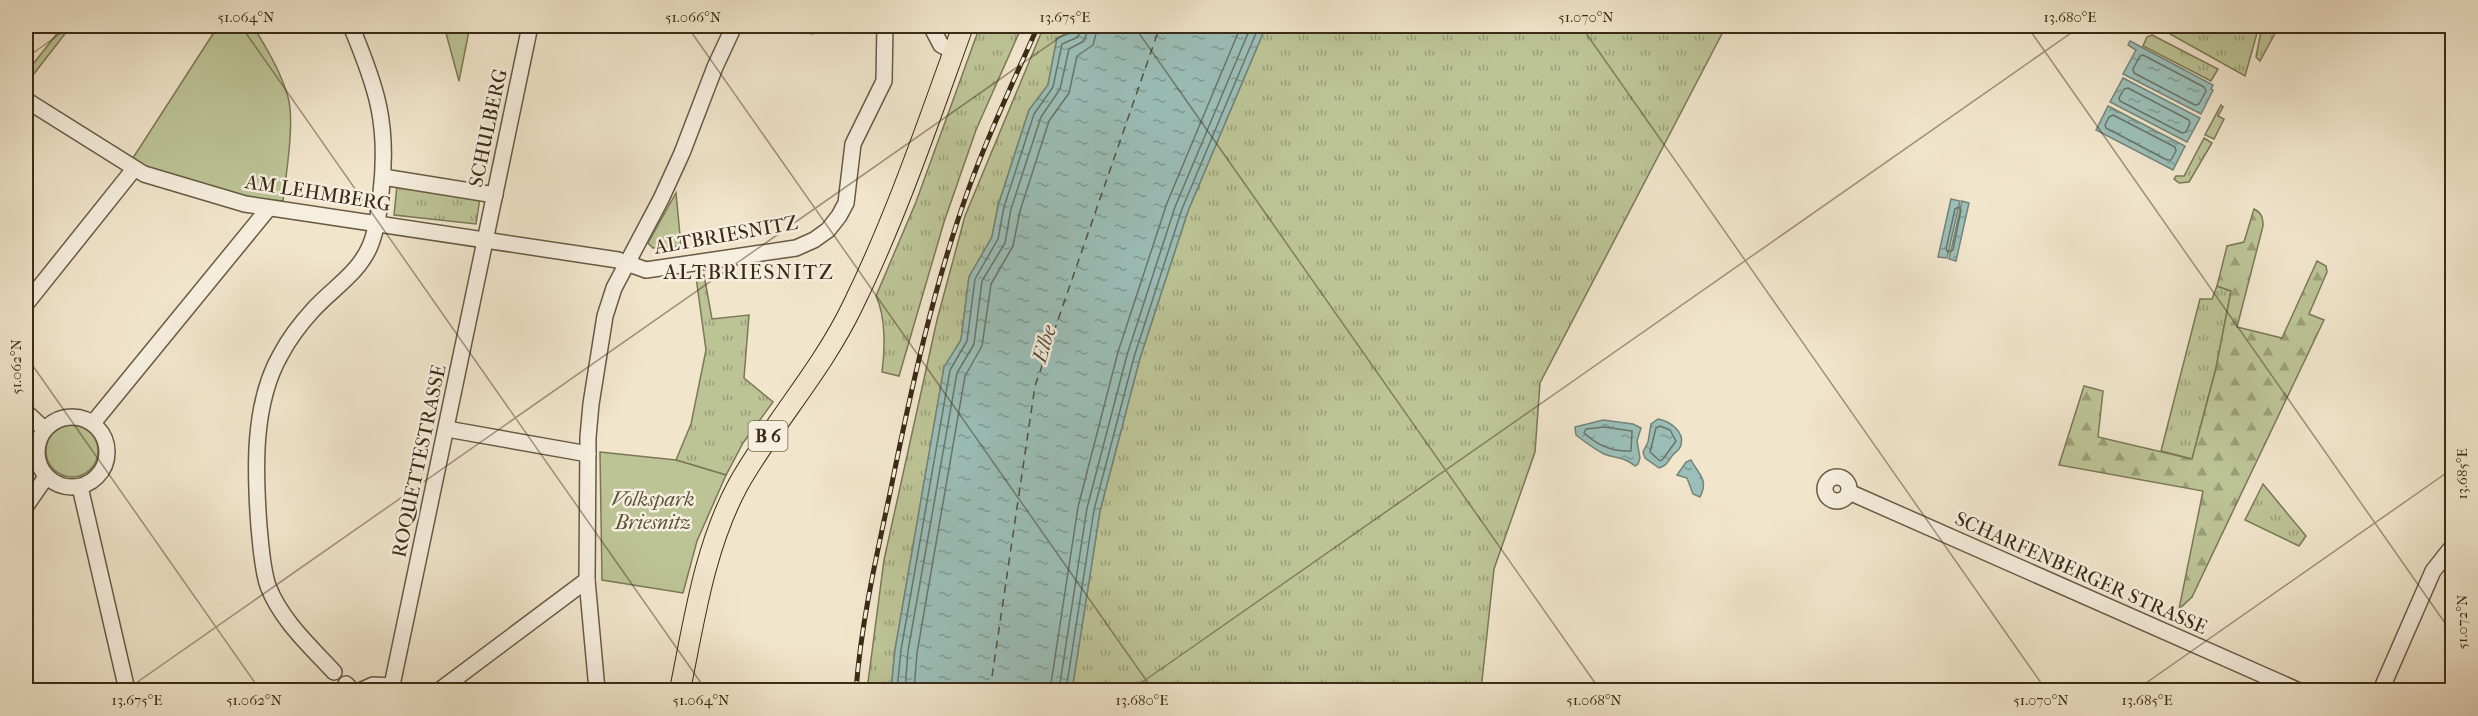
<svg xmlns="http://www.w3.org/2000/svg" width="2478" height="716" font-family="'IM FELL French Canon',serif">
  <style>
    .grass { fill: url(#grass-tufts); stroke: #7b7856; stroke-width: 1.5 }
    .forest { fill: url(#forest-firs); stroke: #7b7856; stroke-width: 1.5 }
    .green { fill: #bcc496; stroke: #7b7856; stroke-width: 1.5 }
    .water { fill: url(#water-ripples); stroke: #748478; stroke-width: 1.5 }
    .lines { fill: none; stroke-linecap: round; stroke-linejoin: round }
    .shore { stroke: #6a7568; stroke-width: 1.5 }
    .ferry { stroke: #52503f; stroke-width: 1.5; stroke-dasharray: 8 6; stroke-linecap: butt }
    .minor-casing { stroke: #685a44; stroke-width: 18 }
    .major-casing { stroke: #3a2b16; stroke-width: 22 }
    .minor { stroke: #f6eede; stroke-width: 15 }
    .major { stroke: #f1e5cc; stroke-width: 20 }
    .rail-casing { stroke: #3a2b16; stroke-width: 5 }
    .rail { stroke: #f6eede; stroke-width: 3; stroke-dasharray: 9; stroke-linecap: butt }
    .ticks { fill: none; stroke: #3a2b16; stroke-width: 1.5; stroke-opacity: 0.45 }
    .labels { text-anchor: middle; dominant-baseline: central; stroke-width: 5; stroke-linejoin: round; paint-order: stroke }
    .shield { fill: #f6eede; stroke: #726652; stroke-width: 1.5 }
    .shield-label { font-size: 18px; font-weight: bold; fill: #3a2b16 }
    .street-label { font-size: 20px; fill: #3a2b16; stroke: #f6eede }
    .park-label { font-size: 20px; font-style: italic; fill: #5a5136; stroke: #f6eede }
    .neighbourhood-label { font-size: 21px; letter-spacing: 1.5px; fill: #3a2b16; stroke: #f6eede }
    .water-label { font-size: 21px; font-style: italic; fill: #52503f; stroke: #f6eede }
    .neatline { fill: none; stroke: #3a2b16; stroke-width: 2 }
    .ticks-label { font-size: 15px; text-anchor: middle; fill: #3a2b16 }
  </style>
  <defs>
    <pattern id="grass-tufts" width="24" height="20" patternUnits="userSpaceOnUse" patternTransform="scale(1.5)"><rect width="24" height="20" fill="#bcc496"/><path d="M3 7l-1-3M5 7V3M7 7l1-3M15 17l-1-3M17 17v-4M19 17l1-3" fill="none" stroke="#9a9f79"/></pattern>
    <pattern id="forest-firs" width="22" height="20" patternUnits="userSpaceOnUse" patternTransform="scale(1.5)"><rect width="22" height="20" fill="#bcc496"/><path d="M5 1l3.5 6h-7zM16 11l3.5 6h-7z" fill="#9a9f79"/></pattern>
    <pattern id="water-ripples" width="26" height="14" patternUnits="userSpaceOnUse" patternTransform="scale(1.5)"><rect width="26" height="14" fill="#9bbfb9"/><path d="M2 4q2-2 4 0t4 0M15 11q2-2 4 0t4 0" fill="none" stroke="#7f9b95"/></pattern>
  </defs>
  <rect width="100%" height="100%" fill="#f1e5cc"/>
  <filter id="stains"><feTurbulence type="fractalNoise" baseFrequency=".00333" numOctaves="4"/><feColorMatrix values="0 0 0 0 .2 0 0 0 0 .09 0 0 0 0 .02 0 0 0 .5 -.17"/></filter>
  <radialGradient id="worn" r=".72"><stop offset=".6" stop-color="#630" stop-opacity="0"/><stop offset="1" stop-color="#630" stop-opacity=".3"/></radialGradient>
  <g class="grass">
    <polygon points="63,26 71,26 26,84 26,73"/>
    <path d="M 980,26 L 1022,26 L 976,130 L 944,222 L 899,376 L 882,372 C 885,350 886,317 876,296 L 916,202 Z"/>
    <polygon points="1044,26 1077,26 1074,32 1057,38 1048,85 1029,110 998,206 992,237 969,277 961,340 944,368 895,650 891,690 867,690 884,560 937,320 965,216"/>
    <polygon points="1266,26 1726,26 1540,383 1535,452 1494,569 1481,690 1072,690 1100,511 1140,358 1188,211"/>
    <polygon points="2154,26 2259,26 2245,76 2170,34 2168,28 2162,31"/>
    <polygon points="2262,26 2279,26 2260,61 2256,57"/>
    <polygon points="2152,35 2218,69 2211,81 2143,46 2147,37"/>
    <polygon points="2221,105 2223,107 2218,116 2224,119 2214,139 2205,135"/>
    <polygon points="2204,138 2212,143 2189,182 2179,183 2174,179 2176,176 2184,176"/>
    <polygon points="397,186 480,198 476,224 394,215"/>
    <polygon points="704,275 712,319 749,315 744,378 773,402 743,443 726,475 676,460 691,424 706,350 696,277"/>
    <polygon points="2217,286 2231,291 2216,368 2192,459 2161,451 2200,299 2212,299"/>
    <polygon points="2263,484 2306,536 2299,546 2245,520"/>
  </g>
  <path class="forest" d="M 2254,209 C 2262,213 2263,218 2263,226 L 2237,327 L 2282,338 L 2317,261 L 2326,266 L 2327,272 L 2309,314 L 2324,320 L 2192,597 L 2179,609 L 2203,491 L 2059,465 L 2084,386 L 2103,391 L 2098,437 L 2192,459 L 2216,368 L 2231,291 L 2217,286 L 2227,246 L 2244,242 Z"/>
  <g class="green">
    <path d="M 218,26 L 253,26 C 266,47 281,72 288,97 C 295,122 286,174 283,201 L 243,197 L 152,171 L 147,166 L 143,167 L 131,161 Z"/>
    <polygon points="444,26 470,26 459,81"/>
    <polygon points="676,193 681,246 653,248 648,243"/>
    <circle cx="72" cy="451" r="26"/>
    <polygon points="600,452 676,460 726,475 697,541 683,593 602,580"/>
  </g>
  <g class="water">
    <polygon points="806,26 827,26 823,31 811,34 806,31"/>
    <polygon points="1077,26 1266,26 1188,211 1140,358 1100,511 1072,690 891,690 895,650 944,367 961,340 969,277 992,237 998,206 1029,110 1048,85 1057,38 1074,32"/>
    <polygon points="2130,41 2213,85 2211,89 2213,90 2201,114 2123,74 2136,50 2128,45"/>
    <polygon points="2123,78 2200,118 2187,142 2110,102"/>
    <polygon points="2108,106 2185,146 2173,170 2096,130"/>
    <polygon points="1951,199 1960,201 1947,258 1938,257"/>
    <polygon points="1962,201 1969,203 1956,261 1949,259"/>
    <path d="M 1658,419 C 1669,421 1685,431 1681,445 C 1680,450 1675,452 1672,456 C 1667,463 1667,465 1659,468 L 1645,458 L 1643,452 L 1648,442 L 1651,424 Z"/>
    <path d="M 1603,420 L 1633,424 L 1641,428 L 1637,441 L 1640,458 L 1638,464 L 1635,466 C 1623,456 1617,459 1604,454 C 1594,449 1585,442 1576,435 L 1575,427 Z"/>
    <path d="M 1691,460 C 1699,475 1709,480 1700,497 L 1693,494 L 1687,478 L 1677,475 L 1686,462 Z"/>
  </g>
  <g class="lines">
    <g class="shore">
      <polygon points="2143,55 2204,87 2206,91 2199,104 2195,105 2134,73 2133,69 2140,56"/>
      <polygon points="2128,88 2189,120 2190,123 2186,132 2182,133 2120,101 2119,98 2124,89"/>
      <polygon points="2113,115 2175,147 2176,151 2171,160 2167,160 2106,128 2105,125 2109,117"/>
      <polygon points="1959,207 1961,210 1953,250 1948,252 1946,249 1955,209"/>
      <polygon points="1660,426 1670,430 1676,441 1663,459 1660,461 1650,452 1656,428"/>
      <path d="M 1604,427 L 1632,431 L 1631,451 C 1613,452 1597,445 1584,433 L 1586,429 Z"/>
      <polyline points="897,690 901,650 950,370 967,341 975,279 998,239 1004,207 1034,114 1053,87 1062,44 1078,37 1082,26"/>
      <polyline points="905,690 908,651 957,373 974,344 982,281 1005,243 1011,209 1041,117 1060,89 1069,49 1084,41 1089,26"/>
      <polyline points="914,690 917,653 965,376 982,346 991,284 1013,246 1020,211 1049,121 1069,93 1077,56 1093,45 1098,26"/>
      <polyline points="1050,690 1078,507 1118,352 1167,203 1241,26"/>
      <polyline points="1059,690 1087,508 1127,355 1175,207 1251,26"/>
      <polyline points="1066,690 1094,510 1134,357 1182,209 1259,26"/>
    </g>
    <polyline class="ferry" points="990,690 1035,386 1160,26"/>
    <g class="minor-casing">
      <g id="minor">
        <polyline points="931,26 941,45 953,51"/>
        <polyline points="26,100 144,174 245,204 618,260 646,270 796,248 814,240 828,230 839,216 846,203 853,144 884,81 885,26"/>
        <polyline points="383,177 495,195"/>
        <polyline points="26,304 134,169"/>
        <polyline points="26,412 44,429"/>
        <circle cx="72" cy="452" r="35"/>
        <polyline points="93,423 268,209"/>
        <polyline points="447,429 588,454"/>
        <circle cx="1837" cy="489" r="12"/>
        <polyline points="80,487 127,690"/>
        <polyline points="1849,492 2297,690"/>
        <polyline points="26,506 46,477"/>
        <path d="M 334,672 C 310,646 281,620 268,586 C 262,568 261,546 259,527 C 255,472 252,404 281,354 C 289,339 302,322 313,310 C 333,288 358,274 370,246 C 377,229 379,211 381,193 C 389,124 377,88 351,26"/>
        <polyline points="346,684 352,690"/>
        <polyline points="362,690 373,685 392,686"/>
        <polyline points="391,690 530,26"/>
        <polyline points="440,690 587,580"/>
        <polyline points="597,690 587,580 588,437 591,404 605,316 614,288 661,199 682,153 715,67 734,26"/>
        <polyline points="2381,690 2433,571 2452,547"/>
      </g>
    </g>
    <g class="major-casing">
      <path id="major" d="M 680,690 C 694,622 704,548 738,485 C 773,423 822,370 853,305 C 897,215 929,120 963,26"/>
    </g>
    <use href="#minor" class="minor"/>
    <use href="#major" class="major"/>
    <g class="rail-casing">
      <path id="rail" d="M 856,690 C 861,624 876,558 890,493 C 911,389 934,284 970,185 C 990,130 1015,78 1038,26"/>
    </g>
    <use href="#rail" class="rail"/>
  </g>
  <path class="ticks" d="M 241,26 L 706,690M 687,26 L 1153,690M 1134,26 L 1600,690M 1581,26 L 2046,690M 2027,26 L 2452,633M 26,58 L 71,26M 26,356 L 260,690M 126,690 L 1076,26M 1131,690 L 2081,26M 2136,690 L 2452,469"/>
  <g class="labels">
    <rect class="shield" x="748.5" y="421" width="39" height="30" rx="4.5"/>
    <g class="shield-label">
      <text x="768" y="436">B 6</text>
    </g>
    <g class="street-label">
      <text transform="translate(488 128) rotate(-78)">SCHULBERG</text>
      <text transform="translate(318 193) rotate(9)">AM LEHMBERG</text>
      <text transform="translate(726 235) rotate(-10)">ALTBRIESNITZ</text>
      <text transform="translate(419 461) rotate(-78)">ROQUETTESTRASSE</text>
      <text transform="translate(2081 573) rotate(24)">SCHARFENBERGER STRASSE</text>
    </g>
    <g class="park-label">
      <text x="653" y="499">Volkspark<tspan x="653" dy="23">Briesnitz</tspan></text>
    </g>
    <g class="neighbourhood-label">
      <text x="749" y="272">ALTBRIESNITZ</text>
    </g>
    <g class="water-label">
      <text transform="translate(1044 344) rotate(-73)">Elbe</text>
    </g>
  </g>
  <rect width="2478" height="716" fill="none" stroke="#f1e5cc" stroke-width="66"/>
  <rect x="33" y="33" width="2412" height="650" class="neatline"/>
  <g class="ticks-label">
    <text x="246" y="22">51.064°N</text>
    <text x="693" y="22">51.066°N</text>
    <text x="1065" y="22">13.675°E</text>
    <text x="1586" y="22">51.070°N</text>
    <text x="2070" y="22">13.680°E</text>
    <text transform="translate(16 367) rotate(-90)" y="5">51.062°N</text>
    <text transform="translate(2462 474) rotate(-90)" y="5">13.685°E</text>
    <text transform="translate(2462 622) rotate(-90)" y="5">51.072°N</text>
    <text x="137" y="705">13.675°E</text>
    <text x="254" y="705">51.062°N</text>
    <text x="701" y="705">51.064°N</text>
    <text x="1142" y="705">13.680°E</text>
    <text x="1594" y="705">51.068°N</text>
    <text x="2041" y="705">51.070°N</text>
    <text x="2147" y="705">13.685°E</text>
  </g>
  <rect width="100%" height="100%" filter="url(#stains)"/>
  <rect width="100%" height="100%" fill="url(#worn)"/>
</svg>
